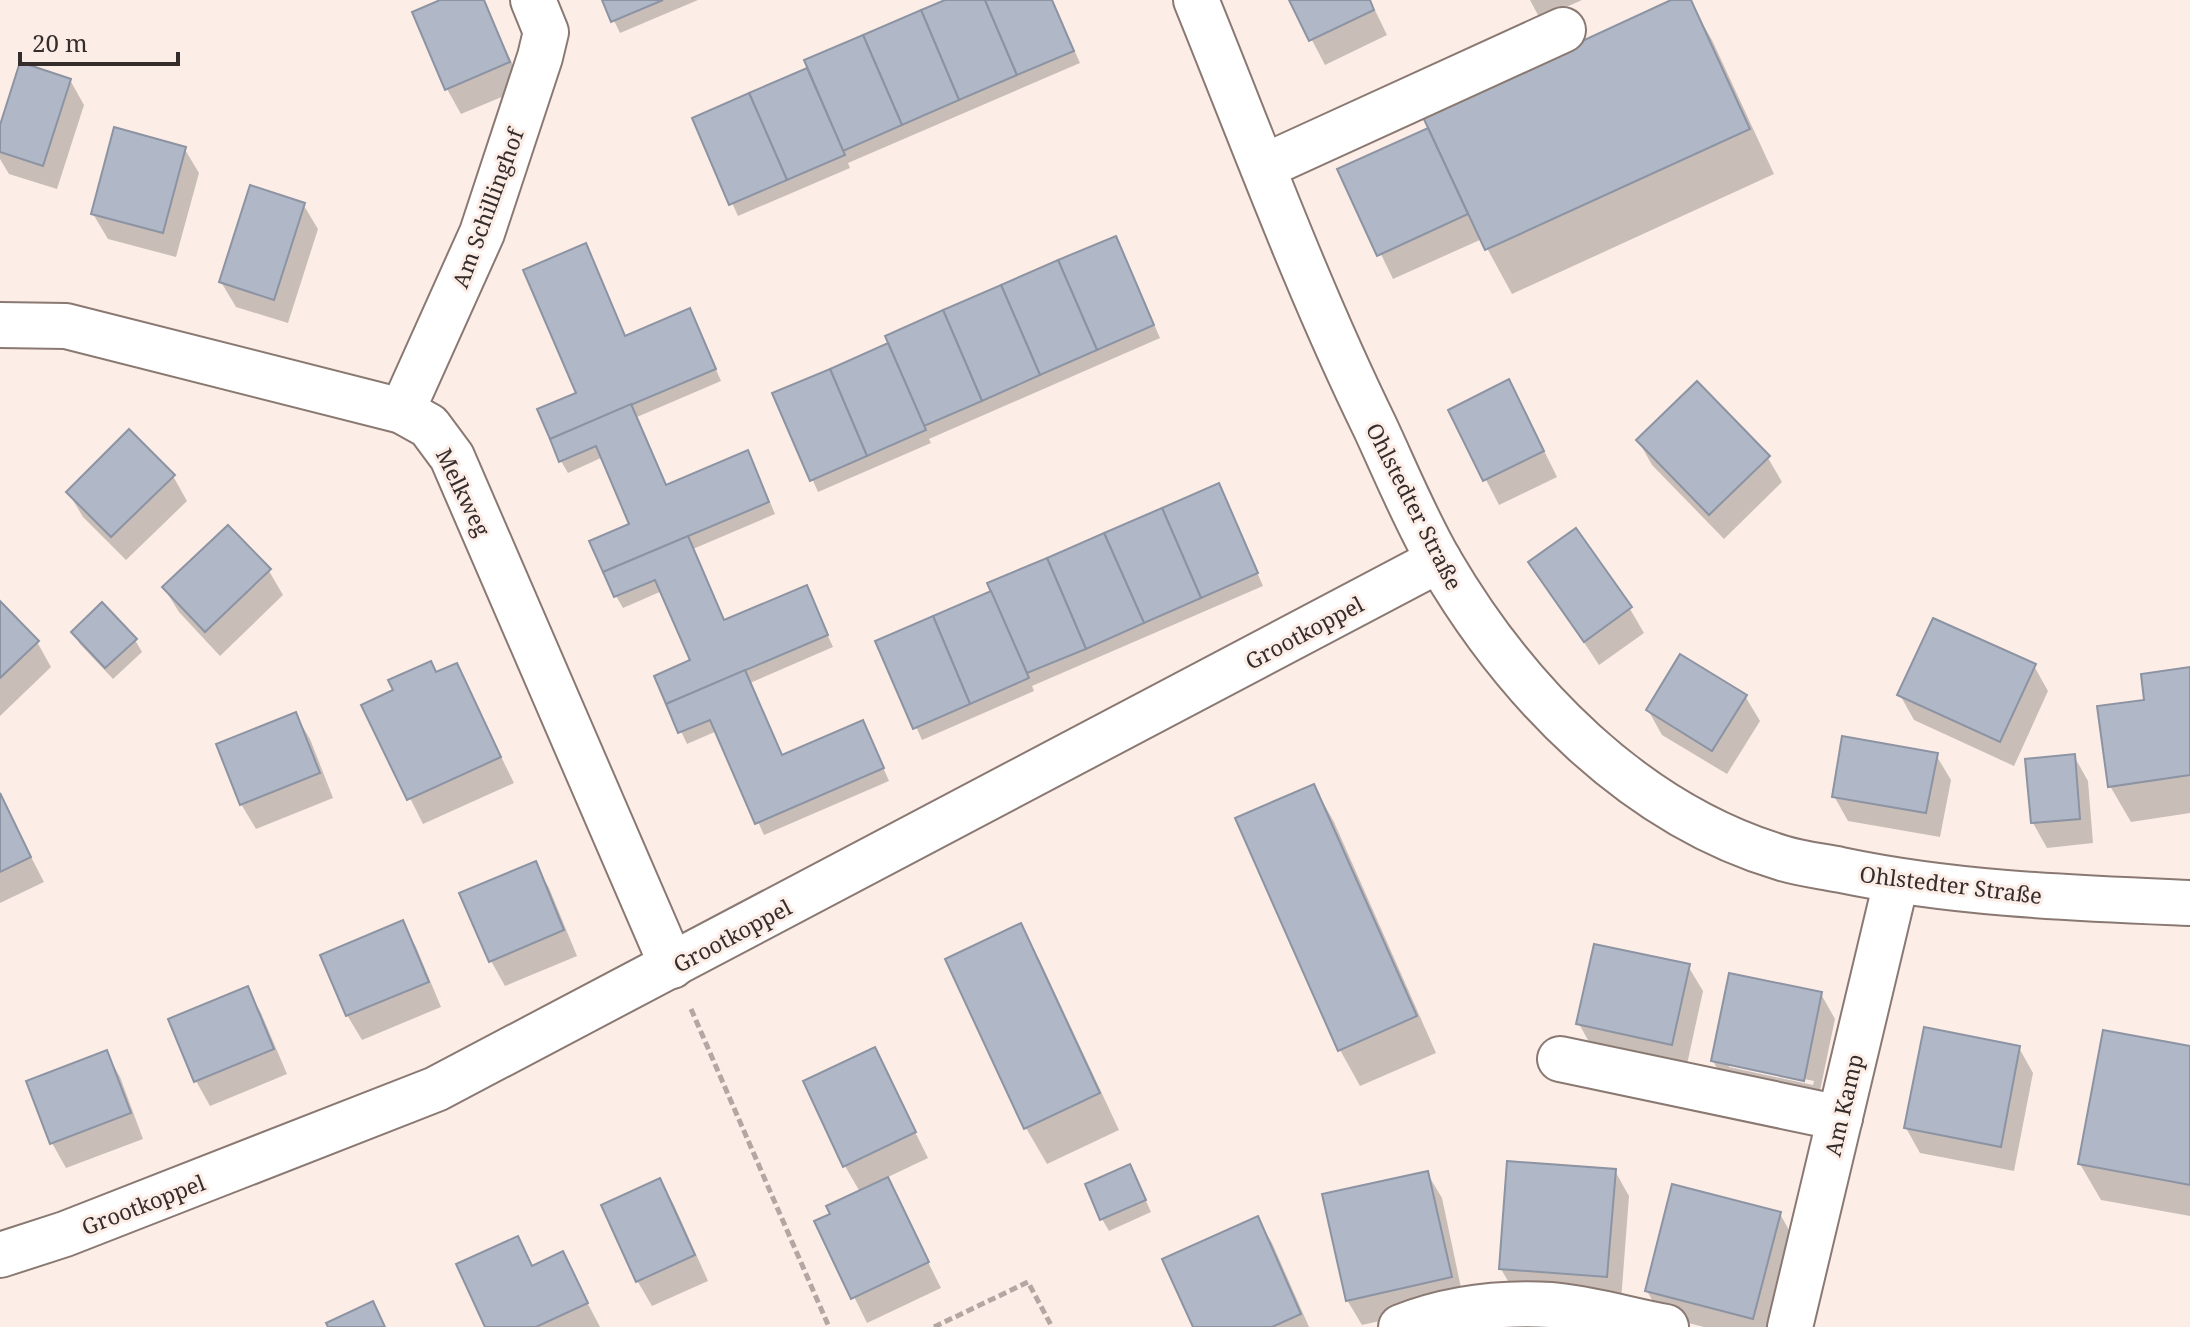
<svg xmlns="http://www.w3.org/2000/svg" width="2190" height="1327" font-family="'Noto Serif',serif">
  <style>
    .shadow { fill: #0003; fill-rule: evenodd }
    .building { fill: #b0b8c7; stroke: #8c93a2; stroke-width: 2 }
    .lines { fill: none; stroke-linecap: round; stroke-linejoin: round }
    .minor-casing { stroke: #8a7972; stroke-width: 48 }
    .path { stroke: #b4a7a3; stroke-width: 5; stroke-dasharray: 8 4; stroke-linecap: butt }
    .minor { stroke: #fff; stroke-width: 44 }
    .labels { text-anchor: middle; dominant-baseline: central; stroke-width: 6; stroke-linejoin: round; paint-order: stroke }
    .street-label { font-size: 22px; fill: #352d2b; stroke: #fcede7 }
  </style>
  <rect width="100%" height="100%" fill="#fcede7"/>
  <g class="shadow">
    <polygon points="445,0 484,0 523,88 461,114 447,89 414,13"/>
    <polygon points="604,0 698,0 620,33"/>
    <polygon points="949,0 1052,0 1080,63 848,163 850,168 738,216 694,119 810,69"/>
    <polygon points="1291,0 1370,0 1387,35 1325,65"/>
    <polygon points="1530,0 1582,0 1540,19"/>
    <polygon points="1676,0 1689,0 1712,40 1774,174 1512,294 1482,239 1393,279 1340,170 1431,129"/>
    <polygon points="70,80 84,105 57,189 9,174 0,159 0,132"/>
    <polygon points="184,148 199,173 176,257 108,239 93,214"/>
    <polygon points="303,204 318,229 288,323 236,307 221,282"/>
    <polygon points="586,245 626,338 696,323 721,381 637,417 666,487 754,464 775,514 693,549 724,622 806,587 833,647 750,683 782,757 869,735 889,781 764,835 717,731 687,744 656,677 693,661 662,591 623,608 616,596 632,525 603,457 568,473 561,461 578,394"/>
    <polygon points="1122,250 1160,338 929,439 931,443 818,492 775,394"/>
    <polygon points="1522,406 1557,477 1499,505 1450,410"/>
    <polygon points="1638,440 1768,458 1782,482 1724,539 1652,465"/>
    <polygon points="173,476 187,501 126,560 83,517 68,492"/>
    <polygon points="1225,498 1263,586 1032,686 1034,691 922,740 878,642"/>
    <polygon points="1575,531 1630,609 1644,633 1599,665 1531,563"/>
    <polygon points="269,571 283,595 220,656 179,612 164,588"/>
    <polygon points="0,604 37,642 51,667 0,716"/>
    <polygon points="73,632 135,640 142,652 113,679 80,644"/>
    <polygon points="456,665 514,783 423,824 364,706"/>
    <polygon points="2034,666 2048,691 2014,766 1914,720 1900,695"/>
    <polygon points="2190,669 2190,813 2131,822 2110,786 2147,701"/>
    <polygon points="1745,696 1760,721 1727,774 1662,735 1648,710"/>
    <polygon points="295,714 310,739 333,798 256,829 241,804"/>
    <polygon points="1936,755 1951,780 1940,837 1848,821 1834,796"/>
    <polygon points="2074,756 2088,781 2093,843 2047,848 2033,823"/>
    <polygon points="1314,786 1334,822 1436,1053 1360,1086 1340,1050"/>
    <polygon points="0,797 44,882 0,903"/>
    <polygon points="535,864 549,888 577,956 505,986 491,961"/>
    <polygon points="402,923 416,947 441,1007 362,1040 347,1015 323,956"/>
    <polygon points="1020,926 1040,961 1119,1130 1047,1164 1026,1128 947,960"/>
    <polygon points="1688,966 1703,991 1686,1069 1593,1049 1579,1024"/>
    <polygon points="247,988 261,1013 287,1074 210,1106 196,1081 171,1020"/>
    <path d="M 1821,994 L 1835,1019 L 1817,1105 L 1727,1086 L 1713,1061 ZM 1729,1063 L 1814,1081 L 1813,1085 L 1729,1067 Z"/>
    <polygon points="2019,1048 2033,1073 2014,1171 1920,1153 1906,1128"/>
    <polygon points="2190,1048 2190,1216 2101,1200 2080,1164"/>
    <polygon points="874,1049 928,1158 886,1178 941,1288 867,1323 817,1222 833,1215 860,1192 845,1166"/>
    <polygon points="106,1052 120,1077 143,1139 66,1168 52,1143"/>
    <polygon points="1615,1171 1629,1196 1621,1301 1515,1293 1501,1269"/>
    <polygon points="1427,1173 1442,1198 1464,1302 1362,1325 1347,1300"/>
    <polygon points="1136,1179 1151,1212 1109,1231 1102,1219"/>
    <polygon points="660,1180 674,1205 708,1281 652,1306 638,1282 603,1206"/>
    <polygon points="1780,1214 1794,1239 1771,1327 1704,1327 1661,1316 1647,1291"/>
    <polygon points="1257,1218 1272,1243 1309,1327 1195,1327"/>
    <polygon points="517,1238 533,1267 562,1254 600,1327 488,1327"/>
  </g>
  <g class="building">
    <polygon points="440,0 484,0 510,62 445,90 412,12"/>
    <polygon points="602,0 663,0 611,22"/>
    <polygon points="945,0 985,0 1017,75 959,100 921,10"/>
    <polygon points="985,0 1052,0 1074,51 1017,75"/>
    <polygon points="1289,0 1370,0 1374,10 1309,41"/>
    <polygon points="1671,0 1691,0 1750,129 1485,250 1422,115"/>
    <polygon points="921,10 959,100 902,125 863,35"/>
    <polygon points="863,35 902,125 843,151 804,60"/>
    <polygon points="20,62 71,79 43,166 0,152 0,125"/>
    <polygon points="807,68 845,155 787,180 749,93"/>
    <polygon points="749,93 787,180 729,205 692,118"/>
    <polygon points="114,127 186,147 163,233 91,214"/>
    <polygon points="1428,128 1468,214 1377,256 1337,169"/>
    <polygon points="250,185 305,203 274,300 219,282"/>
    <polygon points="1116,236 1154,325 1097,350 1058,260"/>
    <polygon points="586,243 625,336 690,308 716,369 550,439 537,409 576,393 523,270"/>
    <polygon points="1058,260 1097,350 1040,375 1001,285"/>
    <polygon points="1001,285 1040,375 982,401 943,310"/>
    <polygon points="943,310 982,401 924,426 885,336"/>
    <polygon points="888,343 926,430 867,456 830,369"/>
    <polygon points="830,369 867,456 810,481 772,393"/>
    <polygon points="1509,379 1544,451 1483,481 1448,410"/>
    <polygon points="1697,381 1770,456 1709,515 1636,440"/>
    <polygon points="631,404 666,485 748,450 769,502 603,572 589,541 629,524 596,446 559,462 550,439"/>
    <polygon points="129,429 175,475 111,537 66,492"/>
    <polygon points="1219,483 1258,573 1201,598 1162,508"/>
    <polygon points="1162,508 1201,598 1144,623 1104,533"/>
    <polygon points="228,525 271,569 205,632 162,587"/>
    <polygon points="1576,528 1632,607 1584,642 1528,562"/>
    <polygon points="1104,533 1144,623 1086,649 1047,558"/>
    <polygon points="688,536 724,620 807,585 828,635 666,704 654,676 690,660 655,580 614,597 603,572"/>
    <polygon points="1047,558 1086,649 1027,673 987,583"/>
    <polygon points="991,591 1029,678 970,704 933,616"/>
    <polygon points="0,601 39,641 0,678"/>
    <polygon points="102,602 137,639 105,668 71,632"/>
    <polygon points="933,616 970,704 913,729 875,641"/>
    <polygon points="1933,618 2036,664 2000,742 1897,695"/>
    <polygon points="1680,654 1747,695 1712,751 1646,710"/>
    <polygon points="431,661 436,672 457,663 501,757 407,800 361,705 393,690 388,680"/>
    <polygon points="2190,667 2190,775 2108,787 2097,706 2144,700 2141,674"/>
    <polygon points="745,670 782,755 863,720 884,768 755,824 710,720 678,733 666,704"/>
    <polygon points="296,712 320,773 240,805 216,744"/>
    <polygon points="1842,736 1938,753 1926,813 1832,797"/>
    <polygon points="2075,754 2080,819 2031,823 2025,759"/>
    <polygon points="1314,784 1417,1016 1338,1051 1235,818"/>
    <polygon points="0,793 31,857 0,872"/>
    <polygon points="536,861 564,930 489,962 459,893"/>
    <polygon points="403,920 429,982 346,1016 320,955"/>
    <polygon points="1021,923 1100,1093 1024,1129 945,959"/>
    <polygon points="1594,944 1690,964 1672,1045 1576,1024"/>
    <polygon points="1729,973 1822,992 1804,1081 1711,1061"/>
    <polygon points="248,986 274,1049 194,1082 168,1019"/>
    <polygon points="1924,1027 2020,1046 2001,1147 1904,1128"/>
    <polygon points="2103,1030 2190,1046 2190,1185 2078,1164"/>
    <polygon points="875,1047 916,1132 843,1167 803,1081"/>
    <polygon points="107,1050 131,1113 50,1144 26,1081"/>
    <polygon points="1507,1161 1616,1169 1607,1277 1499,1269"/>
    <polygon points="1130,1164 1146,1200 1100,1220 1085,1184"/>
    <polygon points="1428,1171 1452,1277 1346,1301 1322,1194"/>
    <polygon points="888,1177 929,1262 851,1299 814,1221 830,1214 826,1206"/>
    <polygon points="660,1178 695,1255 636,1282 601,1205"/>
    <polygon points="1672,1184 1781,1212 1753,1319 1645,1291"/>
    <polygon points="1258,1216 1301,1314 1272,1327 1193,1327 1162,1259"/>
    <polygon points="518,1236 532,1266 563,1251 588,1303 536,1327 485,1327 456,1264"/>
    <polygon points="373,1301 385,1327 328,1327 326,1323"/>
  </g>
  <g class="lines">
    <g class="minor-casing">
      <g id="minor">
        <path d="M 1196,0 C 1254,143 1307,288 1375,427 C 1396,472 1415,519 1440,562 C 1516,692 1634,814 1782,858 C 1801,864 1821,866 1841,870 C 1955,894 2073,898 2190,903"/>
        <polyline points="1263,167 1563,30"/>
        <polyline points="0,325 66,326 402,411 429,426 452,457 672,966"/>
        <polyline points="402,411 482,233 540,57 546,32 533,0"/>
        <polyline points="1560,1059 1840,1118"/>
        <polyline points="0,1255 65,1234 436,1089 1439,560"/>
        <path d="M 1401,1327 C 1449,1308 1499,1302 1551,1305 C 1589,1308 1628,1320 1666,1327"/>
        <polyline points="1790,1327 1896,882"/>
      </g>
    </g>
    <g class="path">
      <polyline points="691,1009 829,1327"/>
      <polyline points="934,1327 1028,1282 1052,1327"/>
    </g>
    <use href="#minor" class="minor"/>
  </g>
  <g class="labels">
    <g class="street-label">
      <text transform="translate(487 208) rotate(-70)">Am Schillinghof</text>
      <text transform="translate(464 492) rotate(64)">Melkweg</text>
      <text transform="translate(1415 506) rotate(63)">Ohlstedter Straße</text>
      <text transform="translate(1304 632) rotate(-28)">Grootkoppel</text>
      <text transform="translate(1951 884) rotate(7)">Ohlstedter Straße</text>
      <text transform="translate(732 935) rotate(-28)">Grootkoppel</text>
      <text transform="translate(1843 1105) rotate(-77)">Am Kamp</text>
      <text transform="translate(143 1204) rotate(-21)">Grootkoppel</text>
    </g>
  </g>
  <path d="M20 52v12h158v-12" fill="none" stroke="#352d2b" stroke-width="4"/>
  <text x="32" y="52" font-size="24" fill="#352d2b" stroke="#fcede7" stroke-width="6" paint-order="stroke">20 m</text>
</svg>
